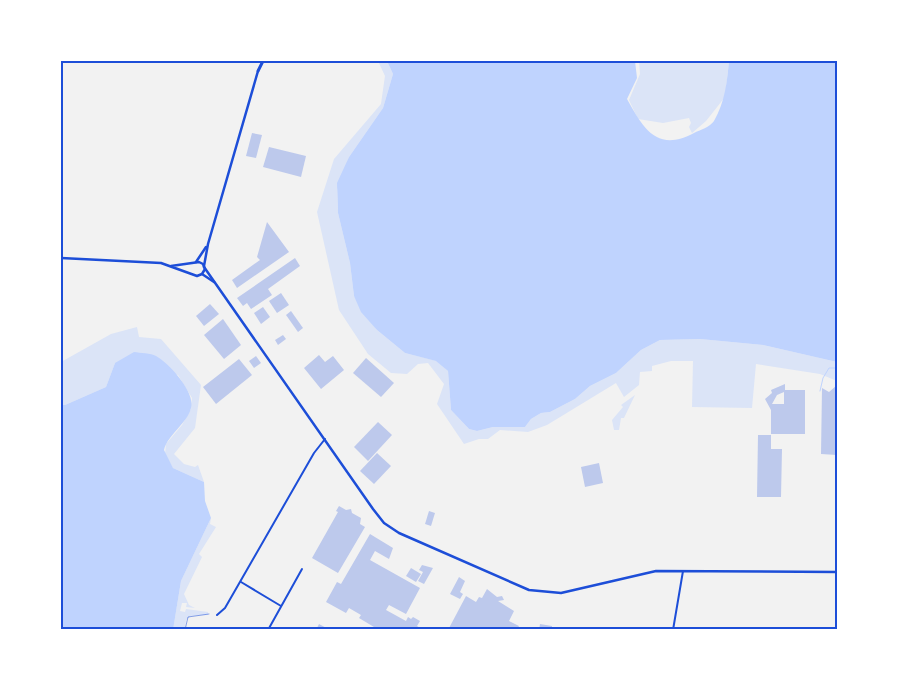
<svg xmlns="http://www.w3.org/2000/svg" width="898" height="691" font-family="Montserrat,sans-serif">
  <style>
    .green { fill: #dbe4f7 }
    .water { fill: #bfd3fe }
    .lines { fill: none; stroke-linecap: round; stroke-linejoin: round }
    .stream { stroke: #bfd3fe; stroke-width: 1 }
    .building { fill: #bdc9ec; fill-rule: evenodd }
    .path { stroke: #1d4ed8; stroke-width: 0.5 }
    .minor { stroke: #1d4ed8; stroke-width: 2 }
    .secondary { stroke: #1d4ed8; stroke-width: 2.5 }
    .motorway { stroke: #1d4ed8; stroke-width: 3 }
    .neatline { fill: none; stroke: #1d4ed8; stroke-width: 2 }
  </style>
  <rect width="100%" height="100%" fill="#f2f2f2"/>
  <g class="green">
    <polygon points="378,61 387,61 393,74 383,108 349,157 337,190 338,213 350,263 354,296 377,330 405,353 437,361 448,371 451,410 469,429 477,431 493,427 525,427 531,419 541,413 550,412 575,399 590,386 616,373 641,350 660,340 700,339 763,345 837,362 837,381 820,374 756,364 752,408 692,407 693,361 671,361 652,366 652,371 640,372 639,385 624,397 616,383 547,425 528,432 500,430 488,439 479,439 464,444 437,404 444,384 428,363 418,364 407,374 391,373 368,354 339,310 317,212 334,159 381,104 385,76"/>
    <polygon points="639,61 729,61 725,97 706,121 692,133 689,127 691,123 689,118 663,123 638,119 629,100 640,74"/>
    <polygon points="137,327 139,337 161,339 201,385 195,428 174,454 184,464 195,467 198,465 204,482 173,468 165,454 166,444 182,425 191,409 192,398 178,375 115,363 106,387 65,405 61,405 61,362 111,334"/>
    <polygon points="635,395 624,418 621,418 619,430 614,430 612,420 623,407 621,405"/>
    <polygon points="211,518 210,524 216,527 199,554 202,557 184,594 189,605 195,608 186,607 187,603 182,603 180,611 185,612 186,609 208,612 208,615 191,616 186,620 185,630 173,630 181,581"/>
  </g>
  <g class="water">
    <path d="M 387,61 L 635,61 L 637,78 L 627,99 C 643,128 657,153 694,133 C 700,130 710,127 714,121 C 725,102 727,82 729,61 L 837,61 L 837,362 L 763,345 L 700,339 L 660,340 L 641,350 L 616,373 L 590,386 L 575,399 L 550,412 L 541,413 L 531,419 L 525,427 L 493,427 L 477,431 L 469,429 L 451,410 L 448,371 L 436,361 L 405,353 L 377,330 L 361,312 L 354,296 L 350,263 L 338,213 L 337,183 L 349,157 L 383,108 L 393,74 Z"/>
    <path d="M 134,352 C 140,353 151,353 156,356 C 169,363 196,393 191,408 C 187,424 168,434 164,450 L 173,468 L 204,482 L 205,501 L 211,518 L 181,581 L 173,630 L 61,630 L 61,405 L 65,405 L 106,387 L 115,363 Z"/>
  </g>
  <g class="lines">
    <polyline class="stream" points="820,391 823,378 829,368 837,368"/>
  </g>
  <g class="building">
    <polygon points="252,133 262,135 256,158 246,156"/>
    <polygon points="269,147 306,156 301,177 263,167"/>
    <polygon points="267,222 289,252 237,288 232,280 260,260 257,257"/>
    <polygon points="295,258 300,266 268,289 272,295 251,309 247,303 243,306 237,298"/>
    <polygon points="281,293 289,305 277,313 269,301"/>
    <polygon points="210,304 219,314 204,326 196,316"/>
    <polygon points="263,307 270,317 261,324 254,313"/>
    <polygon points="291,311 303,328 298,332 286,315"/>
    <polygon points="223,319 241,345 224,359 204,335"/>
    <polygon points="283,335 286,339 278,345 275,340"/>
    <polygon points="319,355 325,362 333,356 344,370 321,389 304,368"/>
    <polygon points="256,356 261,363 254,368 249,361"/>
    <polygon points="366,358 394,383 381,397 353,373"/>
    <polygon points="239,359 252,375 216,404 203,387"/>
    <path d="M 785,384 L 785,390 L 805,390 L 805,434 L 771,434 L 771,410 L 765,399 L 772,393 L 771,390 ZM 784,392 L 784,404 L 772,404 L 777,395 Z"/>
    <polygon points="836,386 837,455 821,454 822,388 829,392"/>
    <polygon points="378,422 392,435 368,461 354,447"/>
    <polygon points="758,435 771,435 771,449 782,449 781,497 757,497"/>
    <polygon points="377,453 391,466 374,484 360,471"/>
    <polygon points="599,463 603,483 585,487 581,467"/>
    <polygon points="339,506 346,510 351,509 352,513 361,518 360,524 365,527 338,573 312,558 338,512 336,511"/>
    <polygon points="429,511 435,513 431,526 425,524"/>
    <polygon points="370,534 393,548 389,559 375,551 370,560 420,588 406,614 389,605 386,610 406,621 408,617 411,619 413,617 420,621 417,626 423,630 379,630 359,618 361,615 349,608 346,613 326,602 337,582 341,584"/>
    <polygon points="422,565 433,568 424,584 418,581 423,572 419,570"/>
    <polygon points="411,568 421,574 416,582 406,576"/>
    <polygon points="459,577 465,581 460,592 463,594 460,599 450,594"/>
    <polygon points="487,589 497,597 502,596 504,600 498,601 514,611 509,621 519,626 517,630 448,630 466,596 476,602 479,597 482,598"/>
    <polygon points="319,624 330,630 316,630"/>
    <polygon points="540,624 552,626 552,630 539,630"/>
  </g>
  <g class="lines">
    <polyline class="path" points="185,630 188,617 209,614"/>
    <g class="minor">
      <polyline points="241,582 281,606"/>
      <polyline points="217,615 225,608 314,453 325,439"/>
      <polyline points="268,630 302,569"/>
      <polyline points="673,630 683,571"/>
    </g>
    <g class="secondary">
      <polyline points="61,258 161,263 197,276 202,274 205,269 203,264 199,262 171,266"/>
      <polyline points="196,262 206,247"/>
      <polyline points="204,266 208,244 258,71"/>
      <polyline points="204,267 373,509 384,523 399,533 529,590 561,593 656,571 837,572"/>
      <polyline points="202,274 214,282"/>
    </g>
    <polyline class="motorway" points="258,71 263,61"/>
  </g>
  <rect width="898" height="691" fill="none" stroke="#ffffff" stroke-width="125"/>
  <rect x="62" y="62" width="774" height="566" class="neatline"/>
</svg>
